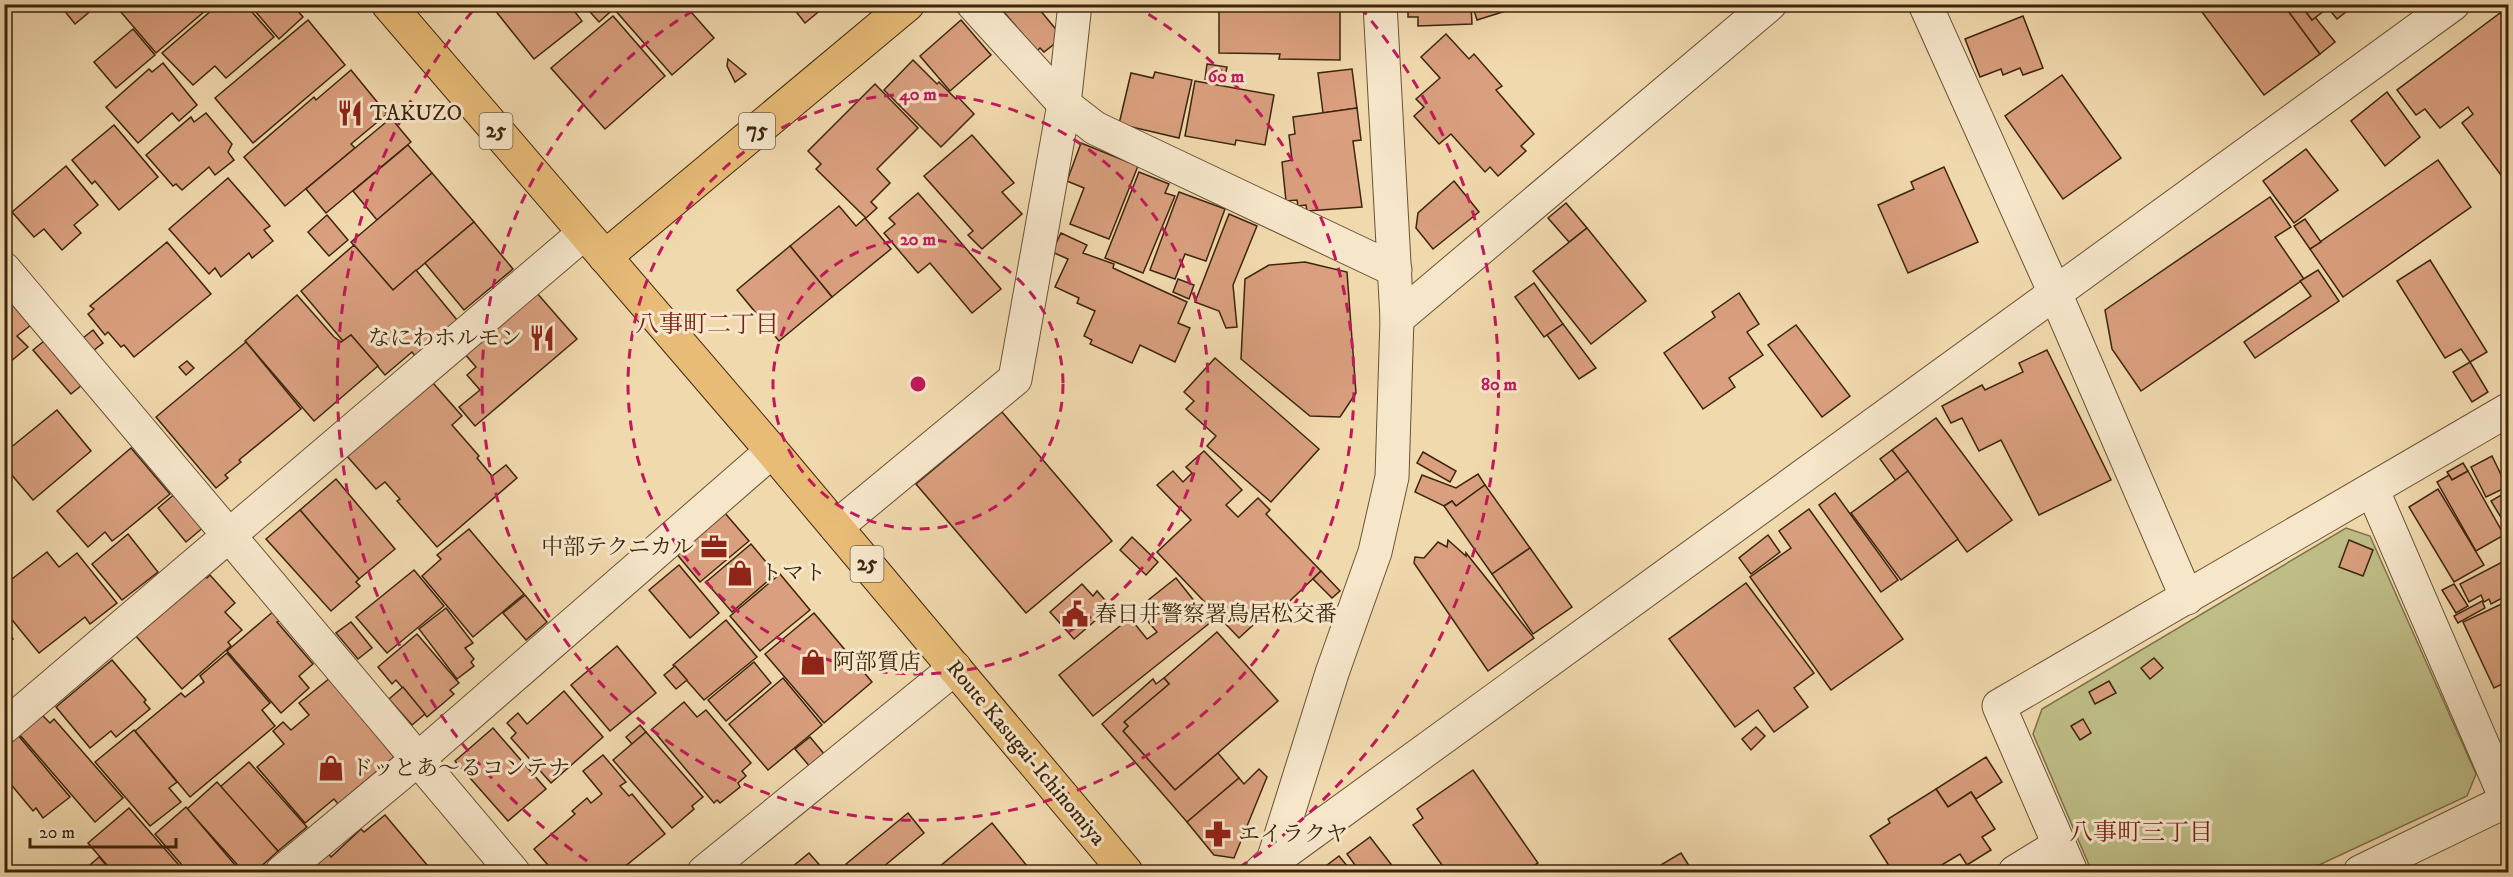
<svg xmlns="http://www.w3.org/2000/svg" width="2513" height="877" font-family="'IM FELL DW Pica','Noto Serif JP',serif">
  <style>
    .green { fill: #bfbe87; stroke: #7e724a; stroke-width: 1.5 }
    .building { fill: #d99f7e; stroke: #3d250d; stroke-width: 1.5 }
    .lines { fill: none; stroke-linecap: round; stroke-linejoin: round }
    .minor-casing { stroke: #6a5235; stroke-width: 35 }
    .major-casing { stroke: #3d250d; stroke-width: 35 }
    .minor { stroke: #f6e6ca; stroke-width: 33 }
    .major { stroke: #e8bc77; stroke-width: 33 }
    .ring { fill: none; stroke: #c2185b; stroke-width: 3; stroke-dasharray: 10 8 }
    .labels { text-anchor: middle; dominant-baseline: central; stroke-width: 6; stroke-linejoin: round; paint-order: stroke }
    .shield { fill: #f6e6ca; stroke: #745f46; stroke-width: 1.5 }
    .shield-label { font-size: 21px; font-weight: bold; fill: #3d250d }
    .poi-label { font-size: 22px; fill: #3d250d; stroke: #f6e6ca; text-anchor: start }
    .street-label { font-size: 22px; fill: #3d250d; stroke: #f6e6ca }
    .neighbourhood-label { font-size: 24px; fill: #7a1f14; stroke: #f6e6ca }
    .centre { fill: #c2185b; stroke: #f6e6ca; stroke-width: 3 }
    .ring-label { font-size: 18px; text-anchor: middle; font-weight: bold; fill: #c2185b; stroke: #f6e6ca; stroke-width: 6; stroke-linejoin: round; paint-order: stroke }
  </style>
  <rect width="100%" height="100%" fill="#f1d9ae"/>
  <filter id="stains"><feTurbulence type="fractalNoise" baseFrequency=".00333" numOctaves="4"/><feColorMatrix values="0 0 0 0 .2 0 0 0 0 .09 0 0 0 0 .02 0 0 0 .5 -.17"/></filter>
  <radialGradient id="worn" r=".72"><stop offset=".6" stop-color="#630" stop-opacity="0"/><stop offset="1" stop-color="#630" stop-opacity=".3"/></radialGradient>
  <polygon class="green" points="2346,528 2370,536 2476,774 2467,796 2304,872 2092,872 2033,734 2042,709"/>
  <g class="building">
    <polygon points="59,4 99,4 75,24"/>
    <polygon points="114,4 213,4 156,53"/>
    <polygon points="219,4 245,4 274,37 226,78 215,66 193,85 162,53"/>
    <polygon points="249,4 292,4 303,17 279,39"/>
    <polygon points="490,4 569,4 582,21 534,59"/>
    <polygon points="583,4 619,4 599,22"/>
    <polygon points="622,4 684,4 714,38 672,75 615,10"/>
    <polygon points="790,4 828,4 805,23"/>
    <polygon points="997,4 1035,4 1059,33 1058,41 1044,52 1040,48 1037,51"/>
    <polygon points="1219,4 1340,4 1340,60 1279,59 1280,54 1219,53"/>
    <polygon points="1408,4 1471,4 1472,24 1418,26 1418,17 1408,17"/>
    <polygon points="1472,4 1528,4 1477,20"/>
    <polygon points="2196,4 2283,4 2320,54 2264,95"/>
    <polygon points="2283,4 2300,4 2312,20 2315,17 2335,42 2320,54"/>
    <polygon points="2300,4 2356,4 2337,19 2328,8 2312,20"/>
    <polygon points="2500,13 2508,24 2507,183 2462,123 2473,114 2468,107 2440,128 2425,109 2416,115 2397,90"/>
    <polygon points="613,16 665,76 605,129 551,68"/>
    <polygon points="2023,16 2043,68 2023,75 2020,68 2003,75 2001,69 1980,77 1965,39"/>
    <polygon points="308,20 345,65 253,143 215,98"/>
    <polygon points="961,20 991,55 950,91 920,56"/>
    <polygon points="133,29 155,55 116,88 94,62"/>
    <polygon points="1446,34 1469,59 1474,54 1502,86 1496,90 1534,134 1521,146 1526,151 1498,176 1490,167 1485,172 1451,134 1439,144 1414,116 1424,107 1416,99 1440,78 1421,57"/>
    <polygon points="728,59 746,74 735,82 727,66"/>
    <polygon points="913,60 937,84 939,82 956,99 958,97 974,114 941,147 884,90"/>
    <polygon points="163,63 197,105 179,121 172,113 138,143 106,107 149,69 152,72"/>
    <polygon points="1207,64 1227,67 1224,82 1205,79"/>
    <polygon points="1352,69 1357,108 1323,113 1318,73"/>
    <polygon points="351,70 387,114 351,144 355,148 285,206 244,157 314,97 316,100"/>
    <polygon points="1155,72 1192,80 1179,138 1119,124 1131,73 1153,78"/>
    <polygon points="2062,75 2121,158 2063,199 2005,116"/>
    <polygon points="1195,81 1274,95 1265,145 1236,140 1235,145 1185,136"/>
    <polygon points="875,84 918,128 877,169 890,183 871,202 877,208 866,218 816,169 821,164 808,151"/>
    <polygon points="2387,92 2420,137 2385,166 2351,121"/>
    <polygon points="1357,108 1361,140 1353,141 1362,207 1307,211 1306,205 1298,206 1297,200 1286,201 1282,162 1292,160 1289,135 1295,134 1293,117"/>
    <polygon points="206,113 232,144 228,152 234,160 215,175 209,167 182,190 176,184 173,186 146,155 191,117 194,122"/>
    <polygon points="391,118 411,142 326,213 306,189"/>
    <polygon points="114,125 158,177 119,210 95,181 92,184 72,160"/>
    <polygon points="972,135 1014,183 1002,192 1022,214 982,249 968,235 973,231 924,176"/>
    <polygon points="1081,143 1138,166 1109,239 1070,224 1084,188 1067,181"/>
    <polygon points="408,145 432,173 377,220 353,191"/>
    <polygon points="2306,149 2338,190 2294,223 2263,181"/>
    <polygon points="2438,160 2471,207 2343,297 2310,249"/>
    <polygon points="66,166 98,205 74,225 81,233 62,250 44,229 34,237 12,212"/>
    <polygon points="1944,167 1978,242 1908,273 1878,205 1914,189 1911,182"/>
    <polygon points="1139,172 1169,184 1165,193 1175,196 1143,273 1105,258"/>
    <polygon points="432,173 474,222 393,290 351,242"/>
    <polygon points="228,178 270,226 264,230 273,241 252,258 249,253 221,277 215,268 209,274 169,229"/>
    <polygon points="1454,181 1479,212 1433,249 1416,228 1418,213"/>
    <polygon points="1179,192 1225,209 1206,261 1185,254 1175,279 1150,270"/>
    <polygon points="918,193 1001,289 972,313 930,263 918,273 884,233 895,224 889,218"/>
    <polygon points="2270,197 2291,227 2275,237 2304,279 2141,391 2112,349 2105,310"/>
    <polygon points="1566,203 1587,228 1569,242 1548,218"/>
    <polygon points="839,206 856,226 865,218 891,249 832,297 790,246"/>
    <polygon points="1229,214 1257,226 1233,285 1237,327 1226,328 1219,311 1195,302"/>
    <polygon points="327,215 348,240 329,256 308,232"/>
    <polygon points="2305,219 2321,242 2310,249 2294,226"/>
    <polygon points="474,222 513,269 464,310 425,263"/>
    <polygon points="1587,228 1646,301 1591,344 1533,271"/>
    <polygon points="1061,233 1087,245 1083,253 1114,264 1113,268 1187,302 1178,323 1190,328 1175,362 1140,345 1132,363 1090,344 1092,340 1084,336 1095,311 1077,303 1079,298 1055,287 1068,259 1052,252"/>
    <polygon points="167,242 211,294 134,357 124,345 121,347 108,332 105,335 88,314 94,309 90,306"/>
    <polygon points="354,245 393,290 416,270 457,320 415,356 412,352 385,375 351,335 343,341 301,291"/>
    <polygon points="790,246 832,297 779,341 737,290"/>
    <polygon points="2430,260 2487,352 2470,362 2461,349 2445,358 2397,281"/>
    <polygon points="1305,262 1347,272 1356,393 1340,417 1310,416 1241,359 1245,279 1269,265"/>
    <polygon points="2318,270 2339,301 2255,358 2244,342 2311,296 2300,281"/>
    <polygon points="1178,279 1194,285 1189,299 1173,292"/>
    <polygon points="1534,283 1563,324 1544,337 1515,297"/>
    <polygon points="536,292 577,339 475,426 459,407 480,390 467,375 476,367 464,353"/>
    <polygon points="1739,293 1759,324 1747,332 1763,355 1729,378 1735,387 1703,409 1664,353 1715,317 1712,312"/>
    <polygon points="4,294 31,325 17,336 28,347 4,367"/>
    <polygon points="297,295 334,337 341,342 351,335 378,366 314,421 245,341"/>
    <polygon points="1563,324 1596,368 1579,379 1547,335"/>
    <polygon points="1796,325 1850,396 1822,417 1768,345"/>
    <polygon points="93,330 103,343 94,350 83,338"/>
    <polygon points="44,341 82,385 71,394 33,350"/>
    <polygon points="246,342 301,409 239,460 241,462 225,475 228,478 216,488 156,417"/>
    <polygon points="2047,350 2111,480 2039,515 2001,440 1979,451 1962,418 1951,423 1942,406 1982,385 1985,390 2023,372 2019,363"/>
    <polygon points="1215,358 1319,449 1271,502 1207,446 1216,436 1186,409 1194,401 1184,392"/>
    <polygon points="187,361 194,368 186,375 179,367"/>
    <polygon points="2470,362 2488,392 2472,402 2453,372"/>
    <polygon points="433,383 462,416 452,425 479,456 477,458 492,476 506,465 517,478 437,547 397,501 400,499 385,482 376,489 347,456"/>
    <polygon points="57,410 91,451 33,500 4,466 4,453"/>
    <polygon points="1002,412 1112,541 1026,613 916,484"/>
    <polygon points="1936,418 2012,520 1967,552 1892,450"/>
    <polygon points="131,448 170,494 120,535 112,541 105,532 88,547 57,511"/>
    <polygon points="1892,450 1908,471 1896,481 1880,459"/>
    <polygon points="1204,451 1242,490 1226,505 1238,517 1258,498 1270,510 1266,514 1321,571 1270,620 1264,615 1239,638 1157,552 1191,520 1157,485 1173,471 1183,482 1192,473 1186,467"/>
    <polygon points="1423,452 1456,471 1450,482 1417,463"/>
    <polygon points="2492,456 2507,487 2486,497 2471,467"/>
    <polygon points="2463,463 2468,471 2452,480 2447,472"/>
    <polygon points="1908,471 1958,539 1901,580 1851,513"/>
    <polygon points="2468,471 2504,535 2476,551 2437,482 2449,475 2452,480"/>
    <polygon points="1478,474 1485,485 1456,506 1452,501 1444,506 1415,492 1422,475 1456,488"/>
    <polygon points="336,479 395,549 359,579 300,510"/>
    <polygon points="1485,485 1530,548 1492,574 1444,506 1452,501 1456,506"/>
    <polygon points="2438,489 2484,565 2454,582 2409,507"/>
    <polygon points="2508,491 2508,529 2491,501"/>
    <polygon points="177,492 205,526 186,542 158,508"/>
    <polygon points="1835,493 1898,580 1881,592 1819,505"/>
    <polygon points="1809,509 1903,639 1831,690 1750,577 1791,548 1779,531"/>
    <polygon points="300,510 359,579 356,582 360,586 331,611 266,539"/>
    <polygon points="724,512 749,541 700,582 675,552"/>
    <polygon points="469,529 524,594 473,637 422,576 441,559 437,555"/>
    <polygon points="128,534 158,572 122,600 92,564"/>
    <polygon points="1768,535 1780,552 1751,574 1739,558"/>
    <polygon points="1132,537 1158,562 1146,575 1120,550"/>
    <polygon points="1448,540 1466,556 1466,553 1534,638 1488,671 1414,563 1415,557 1424,558 1438,542 1447,547"/>
    <polygon points="2349,540 2373,550 2363,576 2339,567"/>
    <polygon points="751,544 776,574 732,612 706,582"/>
    <polygon points="1530,548 1572,607 1533,634 1492,574"/>
    <polygon points="47,552 59,567 77,553 117,603 90,624 85,617 39,653 4,610 4,585"/>
    <polygon points="2508,559 2508,595 2491,604 2489,599 2484,602 2481,595 2469,602 2460,584"/>
    <polygon points="679,565 719,613 690,638 649,590"/>
    <polygon points="414,570 444,606 387,653 356,617"/>
    <polygon points="1321,571 1340,591 1332,598 1313,579"/>
    <polygon points="780,574 810,610 760,651 730,616"/>
    <polygon points="204,575 207,578 210,575 235,603 225,612 242,630 228,642 231,646 182,689 135,635"/>
    <polygon points="1176,578 1211,622 1093,716 1059,675 1130,618 1147,639 1157,632 1141,613 1151,605 1147,601"/>
    <polygon points="1746,583 1814,673 1794,688 1808,707 1774,732 1758,710 1735,727 1669,639"/>
    <polygon points="1082,584 1093,596 1097,591 1111,607 1074,639 1050,612"/>
    <polygon points="2454,584 2468,606 2456,613 2442,590"/>
    <polygon points="525,595 547,622 526,640 503,613"/>
    <polygon points="2482,601 2485,608 2458,623 2454,616"/>
    <polygon points="2508,601 2508,681 2494,688 2463,622"/>
    <polygon points="446,608 473,643 465,648 474,659 471,662 474,666 457,679 419,629"/>
    <polygon points="275,610 281,619 277,622 313,664 299,676 309,688 281,713 227,651"/>
    <polygon points="814,613 872,682 824,723 765,654"/>
    <polygon points="726,620 757,657 704,700 673,665"/>
    <polygon points="351,622 372,648 358,659 336,633"/>
    <polygon points="4,630 13,639 4,646"/>
    <polygon points="1217,632 1278,701 1175,790 1123,731 1128,726 1124,722 1169,684 1164,678"/>
    <polygon points="417,634 459,683 450,690 454,694 427,717 396,680 392,684 378,667"/>
    <polygon points="617,646 656,693 610,731 571,685"/>
    <polygon points="227,653 270,703 262,710 275,726 190,797 135,731 181,693 185,697 204,682 200,676"/>
    <polygon points="2154,658 2163,668 2150,679 2141,668"/>
    <polygon points="112,660 146,700 144,702 150,709 116,737 111,731 90,748 56,707"/>
    <polygon points="754,662 771,683 726,721 708,700"/>
    <polygon points="675,666 687,680 676,689 664,675"/>
    <polygon points="330,678 394,757 338,804 334,799 305,823 257,767 284,744 273,731 283,722 291,730 309,715 299,703"/>
    <polygon points="783,678 822,725 768,770 729,724"/>
    <polygon points="1164,678 1169,684 1124,722 1128,726 1123,731 1175,790 1218,753 1239,778 1187,822 1102,724 1153,679 1156,684"/>
    <polygon points="2109,681 2116,693 2095,704 2089,692"/>
    <polygon points="403,687 425,714 412,725 389,699"/>
    <polygon points="564,691 603,737 551,783 511,738 516,733 507,723 518,713 527,724"/>
    <polygon points="684,702 697,717 706,710 751,763 742,771 746,776 738,783 740,787 720,803 717,800 714,803 652,729"/>
    <polygon points="42,715 50,723 54,719 123,798 95,822 19,734"/>
    <polygon points="2083,719 2091,733 2080,740 2071,726"/>
    <polygon points="640,725 646,732 632,744 626,737"/>
    <polygon points="1756,727 1765,736 1751,750 1742,739"/>
    <polygon points="493,728 546,789 508,821 455,761"/>
    <polygon points="134,730 177,782 169,788 181,802 150,826 95,762"/>
    <polygon points="646,732 703,797 692,806 694,809 672,828 613,760"/>
    <polygon points="17,734 70,797 43,818 36,808 33,811 4,776 4,744"/>
    <polygon points="810,737 825,755 811,768 795,749"/>
    <polygon points="603,755 626,782 620,786 629,796 632,794 665,834 618,872 554,872 534,849 575,814 572,811 587,798 591,803 602,794 583,771"/>
    <polygon points="1986,757 2002,782 1976,799 1971,792 1948,807 1936,789"/>
    <polygon points="249,762 307,827 278,851 220,787"/>
    <polygon points="1259,769 1267,777 1234,858 1214,855 1187,822 1239,778 1244,784"/>
    <polygon points="1473,770 1538,863 1524,872 1447,872 1413,825 1423,818 1417,809"/>
    <polygon points="217,782 278,851 255,872 244,872 187,809"/>
    <polygon points="1936,789 1948,807 1971,792 1995,829 1982,837 1991,850 1967,865 1960,854 1930,872 1893,872 1870,836 1890,823 1888,819"/>
    <polygon points="186,807 241,872 188,872 155,834"/>
    <polygon points="129,808 185,872 113,872 88,843"/>
    <polygon points="908,813 924,833 877,872 853,872 846,864"/>
    <polygon points="385,815 433,872 316,872 312,867 329,854 331,857 361,829 364,832"/>
    <polygon points="992,823 1032,872 933,872"/>
    <polygon points="1370,837 1397,872 1360,872 1347,854"/>
    <polygon points="809,853 823,869 826,866 832,872 786,872"/>
    <polygon points="1681,853 1693,872 1649,872"/>
    <polygon points="1339,856 1352,872 1318,872"/>
    <polygon points="99,857 112,872 82,872"/>
  </g>
  <g class="lines">
    <g class="minor-casing">
      <g id="minor">
        <polyline points="973,4 1064,104 1095,128 1395,270"/>
        <polyline points="1925,4 2055,293 2187,598"/>
        <polyline points="4,269 513,872"/>
        <polyline points="1397,319 1770,4"/>
        <polyline points="2373,491 2507,801"/>
        <polyline points="836,527 1015,379 1064,104 1075,4"/>
        <polyline points="4,727 583,234"/>
        <polyline points="1273,861 1332,673 1375,552 1392,477 1397,319 1380,4"/>
        <polyline points="282,872 418,759 772,451"/>
        <polyline points="704,872 955,668"/>
        <polyline points="1261,872 1273,861 2453,4"/>
        <polyline points="2015,872 2059,845"/>
        <polyline points="2071,872 1999,706 2508,410"/>
        <polyline points="2360,872 2508,800"/>
      </g>
    </g>
    <g class="major-casing">
      <g id="major">
        <polyline points="388,4 772,451 1126,872"/>
        <polyline points="605,257 908,4"/>
      </g>
    </g>
    <use href="#minor" class="minor"/>
    <use href="#major" class="major"/>
  </g>
  <g class="ring">
    <circle cx="918" cy="384" r="145"/>
    <circle cx="918" cy="384" r="290"/>
    <path d="M1133 5A436 436 0 1 1 703 5"/>
    <path d="M602 871A581 581 0 0 1 476 7M1360 7A581 581 0 0 1 1234 871"/>
  </g>
  <defs>
    <g id="restaurant-bare" transform="scale(2.07)"><path d="M-5-6h1v4h1v-4h1v4h1v-4h1v5L-1.5 .5V6h-2V.5L-5-1ZM5-6V6H3V1.5H1.5Q1.5-4 5-6Z" fill="#8f2418" stroke="#f6e6ca" stroke-width="2.5" paint-order="stroke"/></g>
    <g id="office-bare" transform="scale(2.07)"><path d="M-6-3h4V-5.5h4V-3h4V5H-6ZM-1-4.5V-3h2v-1.5ZM-6 0V1H6V0Z" fill="#8f2418" stroke="#f6e6ca" stroke-width="2.5" paint-order="stroke"/></g>
    <g id="shop-bare" transform="scale(2.07)"><path d="M-5-2.5h2.3a2.7 3.5 0 0 1 5.4 0H5L5.5 6h-11ZM-1.5-2.5h3a1.5 2.3 0 0 0-3 0Z" fill="#8f2418" stroke="#f6e6ca" stroke-width="2.5" paint-order="stroke"/></g>
    <g id="civic-bare" transform="scale(2.07)"><path d="M-.6-6.5H3V-4.5H.6V-3L4-1V1h2V6H-6V1h2V-1L-.6-3ZM-1.2 2.5V6h2.4V2.5Z" fill="#8f2418" stroke="#f6e6ca" stroke-width="2.5" paint-order="stroke"/></g>
    <g id="pharmacy-bare" transform="scale(2.07)"><path d="M-2-6h4v4h4v4h-4v4h-4v-4h-4v-4h4Z" fill="#8f2418" stroke="#f6e6ca" stroke-width="2.5" paint-order="stroke"/></g>
  </defs>
  <g fill-rule="evenodd">
    <use href="#restaurant-bare" x="350" y="113"/>
    <use href="#restaurant-bare" x="542" y="338"/>
    <use href="#office-bare" x="714" y="547"/>
    <use href="#shop-bare" x="740" y="573"/>
    <use href="#civic-bare" x="1075" y="614"/>
    <use href="#shop-bare" x="813" y="662"/>
    <use href="#shop-bare" x="331" y="768"/>
    <use href="#pharmacy-bare" x="1218" y="834"/>
  </g>
  <g class="labels">
    <g class="shield">
      <rect x="479.5" y="113" width="33" height="36" rx="4.5"/>
      <rect x="739" y="113" width="36" height="36" rx="4.5"/>
      <rect x="850.5" y="546" width="33" height="36" rx="4.5"/>
    </g>
    <g class="shield-label">
      <text x="496" y="131">25</text>
      <text x="757" y="131">75</text>
      <text x="867" y="564">25</text>
    </g>
    <g class="poi-label">
      <text x="370" y="113">TAKUZO</text>
      <text x="522" y="338" text-anchor="end">なにわホルモン</text>
      <text x="694" y="547" text-anchor="end">中部テクニカル</text>
      <text x="760" y="573">トマト</text>
      <text x="1095" y="614">春日井警察署鳥居松交番</text>
      <text x="833" y="662">阿部質店</text>
      <text x="351" y="768">ドッとあ〜るコンテナ</text>
      <text x="1238" y="834">エイラクヤ</text>
    </g>
    <g class="street-label">
      <text transform="translate(1026 753) rotate(50)">Route Kasugai-Ichinomiya</text>
    </g>
    <g class="neighbourhood-label">
      <text x="707" y="325">八事町二丁目</text>
      <text x="2141" y="833">八事町三丁目</text>
    </g>
  </g>
  <circle cx="918" cy="384" r="9" class="centre"/>
  <g class="ring-label">
    <text x="1226" y="82">60 m</text>
    <text x="918" y="100">40 m</text>
    <text x="918" y="245">20 m</text>
    <text x="1499" y="390">80 m</text>
  </g>
  <rect width="2513" height="877" fill="none" stroke="#f1d9ae" stroke-width="24"/>
  <rect x="6" y="6" width="2501" height="865" fill="none" stroke="#3d250d" stroke-width="3"/>
  <rect x="12" y="12" width="2489" height="853" fill="none" stroke="#3d250d" stroke-width="1.5"/>
  <path d="M30 838v9h146v-9" fill="none" stroke="#3d250d" stroke-width="3"/>
  <text x="39" y="838" font-size="18" fill="#3d250d" stroke="#f6e6ca" stroke-width="4.5" paint-order="stroke">20 m</text>
  <rect width="100%" height="100%" filter="url(#stains)"/>
  <rect width="100%" height="100%" fill="url(#worn)"/>
</svg>
